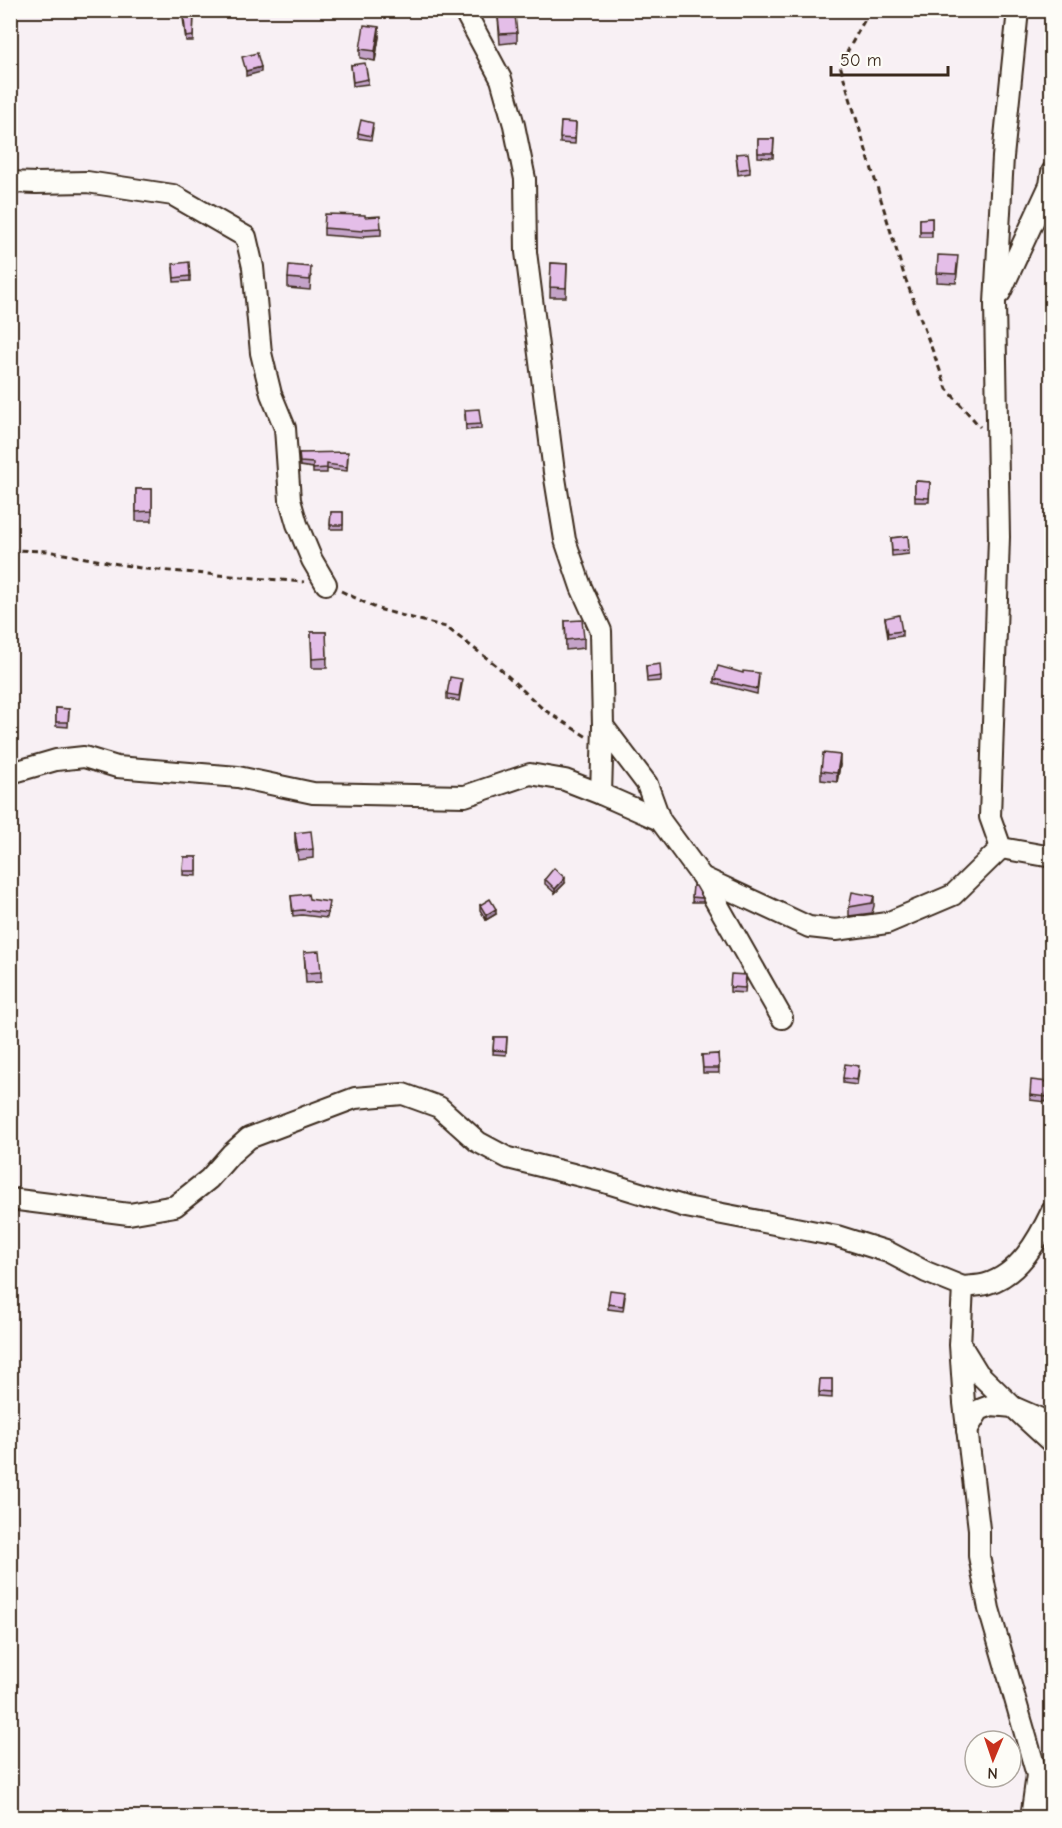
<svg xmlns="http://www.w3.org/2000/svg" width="1062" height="1828" font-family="'Comic Neue',sans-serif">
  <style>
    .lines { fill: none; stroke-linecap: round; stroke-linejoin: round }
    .minor-casing { stroke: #3b2a1e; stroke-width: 24 }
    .path { stroke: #3b2a1e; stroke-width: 3; stroke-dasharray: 6 4.5; stroke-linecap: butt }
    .minor { stroke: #fdfcf7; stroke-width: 20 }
    .wall { fill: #c4a3c8; stroke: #3b2a1e; stroke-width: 1.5 }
    .shaded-wall { fill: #a085a2; stroke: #3b2a1e; stroke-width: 1.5 }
    .building { fill: #e4bee8; stroke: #3b2a1e; stroke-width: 1.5 }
  </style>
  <rect width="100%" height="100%" fill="#f8f0f4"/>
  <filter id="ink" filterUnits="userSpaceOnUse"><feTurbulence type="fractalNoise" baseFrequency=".0167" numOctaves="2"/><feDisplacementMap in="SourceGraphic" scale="12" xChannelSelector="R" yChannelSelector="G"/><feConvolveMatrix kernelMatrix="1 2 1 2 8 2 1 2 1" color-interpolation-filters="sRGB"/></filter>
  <g filter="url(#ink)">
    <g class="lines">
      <g class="minor-casing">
        <g id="minor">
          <polyline points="464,10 501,79 514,125 525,179 526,252 554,472 565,540 581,587 601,631 603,726 647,784 660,820"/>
          <polyline points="1018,10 1003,157 995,303 999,537 990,817 1001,848 1052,857"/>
          <polyline points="10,182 36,183 87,182 173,195 246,237 253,267 261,353 271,394 285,428 290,500 297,524 312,560 326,584"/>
          <polyline points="1000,293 1050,185 1052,172"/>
          <polyline points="603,726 601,794 660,820 702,877 782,1018"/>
          <polyline points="11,773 56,760 84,757 117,767 238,777 313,793 465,796 530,774 565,780 601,794"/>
          <polyline points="702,877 809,927 836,930 887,923 953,895 1001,848"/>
          <polyline points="10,1199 129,1214 175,1206 209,1179 231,1154 249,1138 355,1098 403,1094 439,1107 478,1142 508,1158 601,1181 686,1207 837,1236 888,1252 926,1272 963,1287 960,1345 964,1403 979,1529 979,1556 989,1609 1037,1775 1031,1818"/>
          <path d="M 963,1287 C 970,1286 979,1286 986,1284 C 1019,1275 1038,1240 1052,1211"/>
          <polyline points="962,1347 978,1373 1013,1407 1052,1424"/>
          <polyline points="967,1430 979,1410 992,1405 1013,1407 1052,1443"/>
        </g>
      </g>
      <g class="path">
        <polyline points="864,10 864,21 840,65 904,275 947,389 980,427"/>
        <polyline points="10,550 47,551 146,569 304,582"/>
        <polyline points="341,591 378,609 446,627 496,665 543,709 587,737"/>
      </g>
      <use href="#minor" class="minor"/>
    </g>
    <g class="wall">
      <polygon points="182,10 194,10 193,41 186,41"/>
      <polygon points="498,17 517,33 517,42 500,44"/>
      <polygon points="379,37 375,61 360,58 360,49"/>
      <polygon points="351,65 368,79 368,84 353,86"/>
      <polygon points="561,122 576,123 575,144 560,143"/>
      <polygon points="373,128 371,140 358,138 358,133"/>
      <polygon points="758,139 774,139 773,158 758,157"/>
      <polygon points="736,154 750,168 750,173 738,175"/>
      <polygon points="365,217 381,228 381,235 364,236 363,238 324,235 324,228"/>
      <polygon points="932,218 932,237 920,237 920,219"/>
      <polygon points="551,263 567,264 566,297 550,297"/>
      <polygon points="958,265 956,283 937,282 937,273"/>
      <polygon points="173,268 190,276 190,281 174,282"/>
      <polygon points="311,276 310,290 288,288 288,278"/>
      <polygon points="465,415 481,424 481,429 466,430"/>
      <polygon points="299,453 348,457 347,471 327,469 327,473 313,473 313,468 300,466"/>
      <polygon points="915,481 930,482 929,502 915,502"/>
      <rect x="136" y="489" width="16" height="32"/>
      <polygon points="331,512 343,512 343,529 330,529"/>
      <polygon points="908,536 909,554 892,556 891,538"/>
      <polygon points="885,618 902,631 902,636 888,638"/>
      <polygon points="565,621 584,638 584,648 566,650"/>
      <polygon points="311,632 326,632 327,668 312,668"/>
      <polygon points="646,666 661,676 661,681 647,682"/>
      <polygon points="759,677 757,694 714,683 714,679"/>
      <polygon points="462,684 459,701 447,699 447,694"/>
      <polygon points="56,708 69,709 68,727 56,726"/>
      <polygon points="840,765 837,782 821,780 821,771"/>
      <rect x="1045" y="798" width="7" height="21"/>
      <polygon points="295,833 313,849 313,858 298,860 295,842"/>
      <polygon points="184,857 197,857 197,876 183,875"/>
      <polygon points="545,879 565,883 555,893 545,884"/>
      <polygon points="693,886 703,898 703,902 692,902"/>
      <polygon points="291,896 309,899 329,907 327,918 302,915 293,916"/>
      <polygon points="874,896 874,906 872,913 849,916 849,907"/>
      <polygon points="480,905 496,914 486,920 480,910"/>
      <polygon points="304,952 321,972 321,982 306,983"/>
      <polygon points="746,980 745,993 730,992 730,987"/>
      <polygon points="494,1037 507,1037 506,1055 493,1054"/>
      <polygon points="718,1054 719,1073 703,1073 702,1055"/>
      <polygon points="859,1070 857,1085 843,1083 843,1078"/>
      <polygon points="1048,1087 1046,1102 1030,1100 1030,1095"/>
      <polygon points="625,1297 623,1311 608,1309 608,1304"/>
      <polygon points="820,1379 832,1379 832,1398 819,1397"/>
    </g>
    <g class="shaded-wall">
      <polygon points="379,27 379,37 375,61 375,51"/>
      <polygon points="261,67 261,72 246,76 246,71"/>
      <polygon points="840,755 840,765 837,782 837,773"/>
      <polygon points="565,878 565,883 555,893 555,889"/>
      <polygon points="496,909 496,914 486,920 486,915"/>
    </g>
    <g class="building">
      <polygon points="183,10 194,10 193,36 186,37"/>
      <polygon points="515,15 517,33 500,34 498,17"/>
      <polygon points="364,25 379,27 375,51 360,49"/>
      <polygon points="257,53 261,67 246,71 242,57"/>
      <polygon points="365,63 368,79 353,82 351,65"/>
      <polygon points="361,120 373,123 371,136 358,133"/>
      <polygon points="561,122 576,123 575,139 560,138"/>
      <polygon points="758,139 774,139 773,153 758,153"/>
      <polygon points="748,153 750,168 738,170 736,154"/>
      <polygon points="325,214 365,215 365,217 380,216 381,228 364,229 363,231 324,228"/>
      <polygon points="932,218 932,232 920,232 920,219"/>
      <polygon points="938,255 958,256 956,274 937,273"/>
      <polygon points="189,262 190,276 174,278 173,264"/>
      <polygon points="551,263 567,264 566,288 550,287"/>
      <polygon points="289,265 311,267 310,280 288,278"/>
      <polygon points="479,409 481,424 466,425 465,410"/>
      <polygon points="348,452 347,467 327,464 327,468 313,469 313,463 300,462 299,453"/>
      <polygon points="915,481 930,482 929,498 915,497"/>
      <polygon points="136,489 152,489 152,511 136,512"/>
      <polygon points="331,512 343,512 343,525 330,525"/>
      <polygon points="908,536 909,550 892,551 891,538"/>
      <polygon points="899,615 902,631 888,633 885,618"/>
      <polygon points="582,620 584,638 566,640 565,621"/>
      <polygon points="311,632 326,632 327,658 312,659"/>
      <polygon points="660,664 661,676 647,678 646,666"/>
      <polygon points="718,666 743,673 743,671 759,673 757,689 714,679"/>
      <polygon points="450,677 462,679 459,696 447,694"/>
      <polygon points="56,708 69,709 68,722 56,722"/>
      <polygon points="823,753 840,755 837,773 821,771"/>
      <rect x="1045" y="798" width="7" height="16"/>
      <polygon points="311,831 313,849 298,851 295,833"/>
      <polygon points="184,857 197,857 197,871 183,871"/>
      <polygon points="554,868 565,878 555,889 545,879"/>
      <polygon points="693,886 696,886 703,898 692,897"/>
      <polygon points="852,892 874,896 872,903 849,907"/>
      <polygon points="308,894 309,899 329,902 327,913 302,910 293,911 291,896"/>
      <polygon points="490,899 496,909 486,915 480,905"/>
      <polygon points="319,951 321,972 306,973 304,952"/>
      <polygon points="731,974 746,975 745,988 730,987"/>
      <polygon points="494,1037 507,1037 506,1051 493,1050"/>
      <polygon points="718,1054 719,1068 703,1068 702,1055"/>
      <polygon points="845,1064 859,1066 857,1080 843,1078"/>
      <polygon points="1031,1080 1048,1082 1046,1097 1030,1095"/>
      <polygon points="610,1290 625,1292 623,1306 608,1304"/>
      <polygon points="820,1379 832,1379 832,1393 819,1392"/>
    </g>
  </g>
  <rect width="1062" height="1828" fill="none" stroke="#fdfcf7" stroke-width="36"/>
  <rect x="18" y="18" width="1026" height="1792" fill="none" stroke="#3b2a1e" stroke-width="2" filter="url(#ink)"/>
  <g transform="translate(993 1759) rotate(182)"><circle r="28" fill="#fdfcf7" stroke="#afa8a0" stroke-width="1.5"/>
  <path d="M0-4.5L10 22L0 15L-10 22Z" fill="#c8321e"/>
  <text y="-9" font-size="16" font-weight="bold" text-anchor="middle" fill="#3b2a1e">N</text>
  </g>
  <path d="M831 66v9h117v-9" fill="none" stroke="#3b2a1e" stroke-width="3"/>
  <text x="840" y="66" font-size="18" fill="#3b2a1e" stroke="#fdfcf7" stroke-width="4.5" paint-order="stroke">50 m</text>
</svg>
